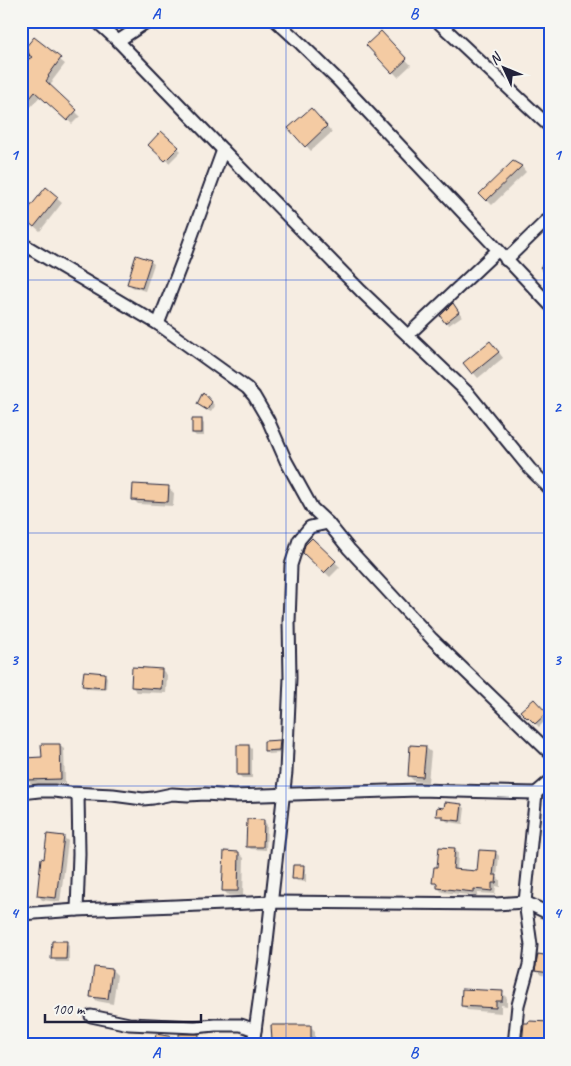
<svg xmlns="http://www.w3.org/2000/svg" width="571" height="1066" font-family="Caveat,sans-serif">
  <style>
    .shadow { fill: #0003 }
    .building { fill: #f4cba3; stroke: #22223b }
    .lines { fill: none; stroke-linecap: round; stroke-linejoin: round }
    .minor-casing { stroke: #22223b; stroke-width: 15 }
    .minor { stroke: #f6f6f2; stroke-width: 11 }
    .grid { fill: none; stroke: #1d4ed8; stroke-width: 1; stroke-opacity: 0.55 }
    .neatline { fill: none; stroke: #1d4ed8; stroke-width: 2 }
    .grid-label { font-size: 16px; text-anchor: middle; font-weight: bold; fill: #1d4ed8 }
  </style>
  <rect width="100%" height="100%" fill="#f6ede2"/>
  <filter id="ink" filterUnits="userSpaceOnUse"><feTurbulence type="fractalNoise" baseFrequency=".02" numOctaves="2"/><feDisplacementMap in="SourceGraphic" scale="10" xChannelSelector="R" yChannelSelector="G"/><feConvolveMatrix kernelMatrix="1 2 1 2 8 2 1 2 1" color-interpolation-filters="sRGB"/></filter>
  <g filter="url(#ink)">
    <g class="shadow">
      <polygon points="381,33 411,65 398,77 368,45"/>
      <polygon points="34,39 65,64 52,81 53,82 49,86 80,116 72,124 41,95 24,115 27,119 21,126 21,66 33,57"/>
      <polygon points="311,109 332,132 311,151 290,128"/>
      <polygon points="161,132 181,151 169,163 150,145"/>
      <polygon points="513,162 522,167 526,172 492,205 481,194"/>
      <polygon points="46,189 62,203 40,231 29,222"/>
      <polygon points="150,261 154,264 145,291 132,287 129,283"/>
      <polygon points="456,308 462,316 449,325 446,322"/>
      <polygon points="495,347 503,358 478,378 465,363"/>
      <polygon points="204,394 215,406 211,412 201,407 198,404"/>
      <polygon points="201,420 204,424 204,436 196,436 193,433"/>
      <polygon points="168,488 174,493 173,506 138,504 133,499"/>
      <polygon points="312,540 340,567 330,577 304,552"/>
      <polygon points="162,670 167,675 166,693 137,692 132,687"/>
      <polygon points="104,674 107,677 106,690 87,689 84,686"/>
      <polygon points="534,701 549,717 539,727 532,720 531,721 522,711"/>
      <polygon points="279,742 283,745 282,753 268,754 265,750"/>
      <polygon points="59,745 64,749 65,783 31,784 27,779"/>
      <polygon points="249,746 252,749 252,778 242,778 239,775"/>
      <polygon points="425,747 431,752 428,782 414,781 409,776"/>
      <polygon points="461,805 465,808 463,824 448,822 438,815 445,809"/>
      <polygon points="264,821 267,825 266,850 251,849 247,846"/>
      <polygon points="63,837 68,841 60,902 42,900 38,895"/>
      <polygon points="454,849 458,853 457,870 478,873 495,852 499,856 497,877 500,880 500,887 496,886 495,894 478,893 477,896 442,892 438,888 434,882 438,868"/>
      <polygon points="239,853 244,858 243,896 228,895 223,890"/>
      <polygon points="303,867 306,870 306,882 297,881 294,878"/>
      <polygon points="66,943 69,946 69,962 56,962 53,958"/>
      <polygon points="550,957 550,976 541,975 536,970"/>
      <polygon points="95,968 112,970 117,975 113,1004 97,1001 92,996"/>
      <polygon points="502,993 507,998 507,1006 501,1005 501,1013 467,1010 462,1005"/>
      <polygon points="310,1026 315,1031 315,1045 278,1045 273,1040"/>
      <polygon points="198,1035 203,1041 203,1045 155,1045"/>
    </g>
    <g class="building">
      <polygon points="381,31 407,59 392,73 366,45"/>
      <polygon points="34,37 61,58 48,76 49,77 46,81 77,110 67,121 35,92 21,109 21,64 32,57 29,55 28,50 25,48"/>
      <polygon points="311,108 327,126 305,147 288,128"/>
      <polygon points="161,131 179,147 165,161 148,145"/>
      <polygon points="513,161 522,166 486,201 479,194"/>
      <polygon points="46,187 58,197 34,227 22,217"/>
      <polygon points="136,255 151,260 142,288 127,284"/>
      <polygon points="550,259 550,279 540,267"/>
      <polygon points="453,303 459,312 445,323 440,316"/>
      <polygon points="490,341 499,352 472,374 463,363"/>
      <polygon points="203,392 212,402 207,410 197,404"/>
      <rect x="192" y="419" width="10" height="14"/>
      <polygon points="133,484 169,486 168,502 132,500"/>
      <polygon points="312,538 336,561 324,573 303,553 305,545"/>
      <polygon points="132,667 162,669 161,689 131,687"/>
      <polygon points="84,671 105,673 104,688 82,686"/>
      <polygon points="534,699 547,713 535,724 528,717 527,718 520,711"/>
      <polygon points="280,740 279,750 264,751 264,741"/>
      <polygon points="41,744 60,744 61,779 26,780 24,758 42,757"/>
      <rect x="237" y="745" width="12" height="30"/>
      <polygon points="410,745 426,746 423,777 408,776"/>
      <polygon points="445,802 462,804 460,821 443,819 443,816 436,816 437,807 444,808"/>
      <polygon points="247,819 264,820 263,847 246,847"/>
      <polygon points="47,834 64,836 56,898 37,896 41,858 44,859"/>
      <polygon points="439,847 455,848 453,869 477,871 479,850 496,851 493,875 497,875 496,883 492,883 492,891 474,889 474,892 437,888 437,883 432,883 434,867 437,867"/>
      <polygon points="224,851 239,852 238,891 222,891"/>
      <polygon points="293,865 304,865 303,879 292,879"/>
      <polygon points="52,941 67,941 66,959 51,959"/>
      <polygon points="538,954 550,956 550,973 535,971"/>
      <polygon points="94,967 112,969 108,999 90,997"/>
      <polygon points="462,989 503,991 502,1001 496,1001 496,1008 461,1006"/>
      <polygon points="529,1021 550,1022 550,1045 522,1044 524,1023 528,1023"/>
      <polygon points="271,1025 311,1025 311,1040 272,1041"/>
      <polygon points="156,1034 179,1038 179,1034 199,1034 198,1045 154,1045"/>
    </g>
    <g class="lines">
      <g class="minor-casing">
        <g id="minor">
          <polyline points="96,21 118,41 223,150"/>
          <polyline points="276,21 301,44 337,79 550,305"/>
          <polyline points="437,21 550,127"/>
          <polyline points="118,41 148,21"/>
          <polyline points="21,56 22,55"/>
          <polyline points="21,243 158,324 247,388 254,396 268,420 286,461 312,508 328,523 310,527 299,540 291,565 289,622 290,678 286,772 265,959 253,1045"/>
          <polyline points="506,260 545,222 550,219"/>
          <polyline points="158,324 186,252 223,150 361,291 468,393 530,469 550,489"/>
          <polyline points="408,335 498,250"/>
          <polyline points="328,523 349,549 432,639 550,753"/>
          <polyline points="21,793 39,791 54,791 70,793 113,795 143,799 153,798 172,794 188,795 205,794 234,796 418,790 536,793"/>
          <polyline points="77,910 79,854 78,794"/>
          <polyline points="21,914 77,910 272,902 496,904 525,902 550,914"/>
          <polyline points="91,1016 129,1024 195,1027 215,1025 241,1025 255,1030"/>
          <polyline points="514,1045 518,1005 529,965 531,945 525,902 536,793 550,781"/>
        </g>
      </g>
      <use href="#minor" class="minor"/>
    </g>
  </g>
  <path class="grid" d="M 286,21 L 286,1045M 21,280 L 550,280M 21,533 L 550,533M 21,786 L 550,786"/>
  <rect width="571" height="1066" fill="none" stroke="#f6f6f2" stroke-width="55"/>
  <g transform="translate(504 68) rotate(314)" stroke="#f6f6f2" stroke-width="4" paint-order="stroke">
  <path d="M0-4L9 19L0 12L-9 19Z" fill="#22223b"/>
  <text y="-8" font-size="14" font-weight="bold" text-anchor="middle" fill="#22223b">N</text>
  </g>
  <path d="M45 1014v8h156v-8" fill="none" stroke="#22223b" stroke-width="2.5"/>
  <text x="52" y="1014" font-size="15" fill="#22223b" stroke="#f6f6f2" stroke-width="4" paint-order="stroke">100 m</text>
  <rect x="28" y="28" width="516" height="1010" class="neatline"/>
  <g class="grid-label">
    <text x="156" y="19">A</text>
    <text x="414" y="19">B</text>
    <text x="14" y="160">1</text>
    <text x="557" y="160">1</text>
    <text x="14" y="412">2</text>
    <text x="557" y="412">2</text>
    <text x="14" y="665">3</text>
    <text x="557" y="665">3</text>
    <text x="14" y="918">4</text>
    <text x="557" y="918">4</text>
    <text x="156" y="1058">A</text>
    <text x="414" y="1058">B</text>
  </g>
</svg>
